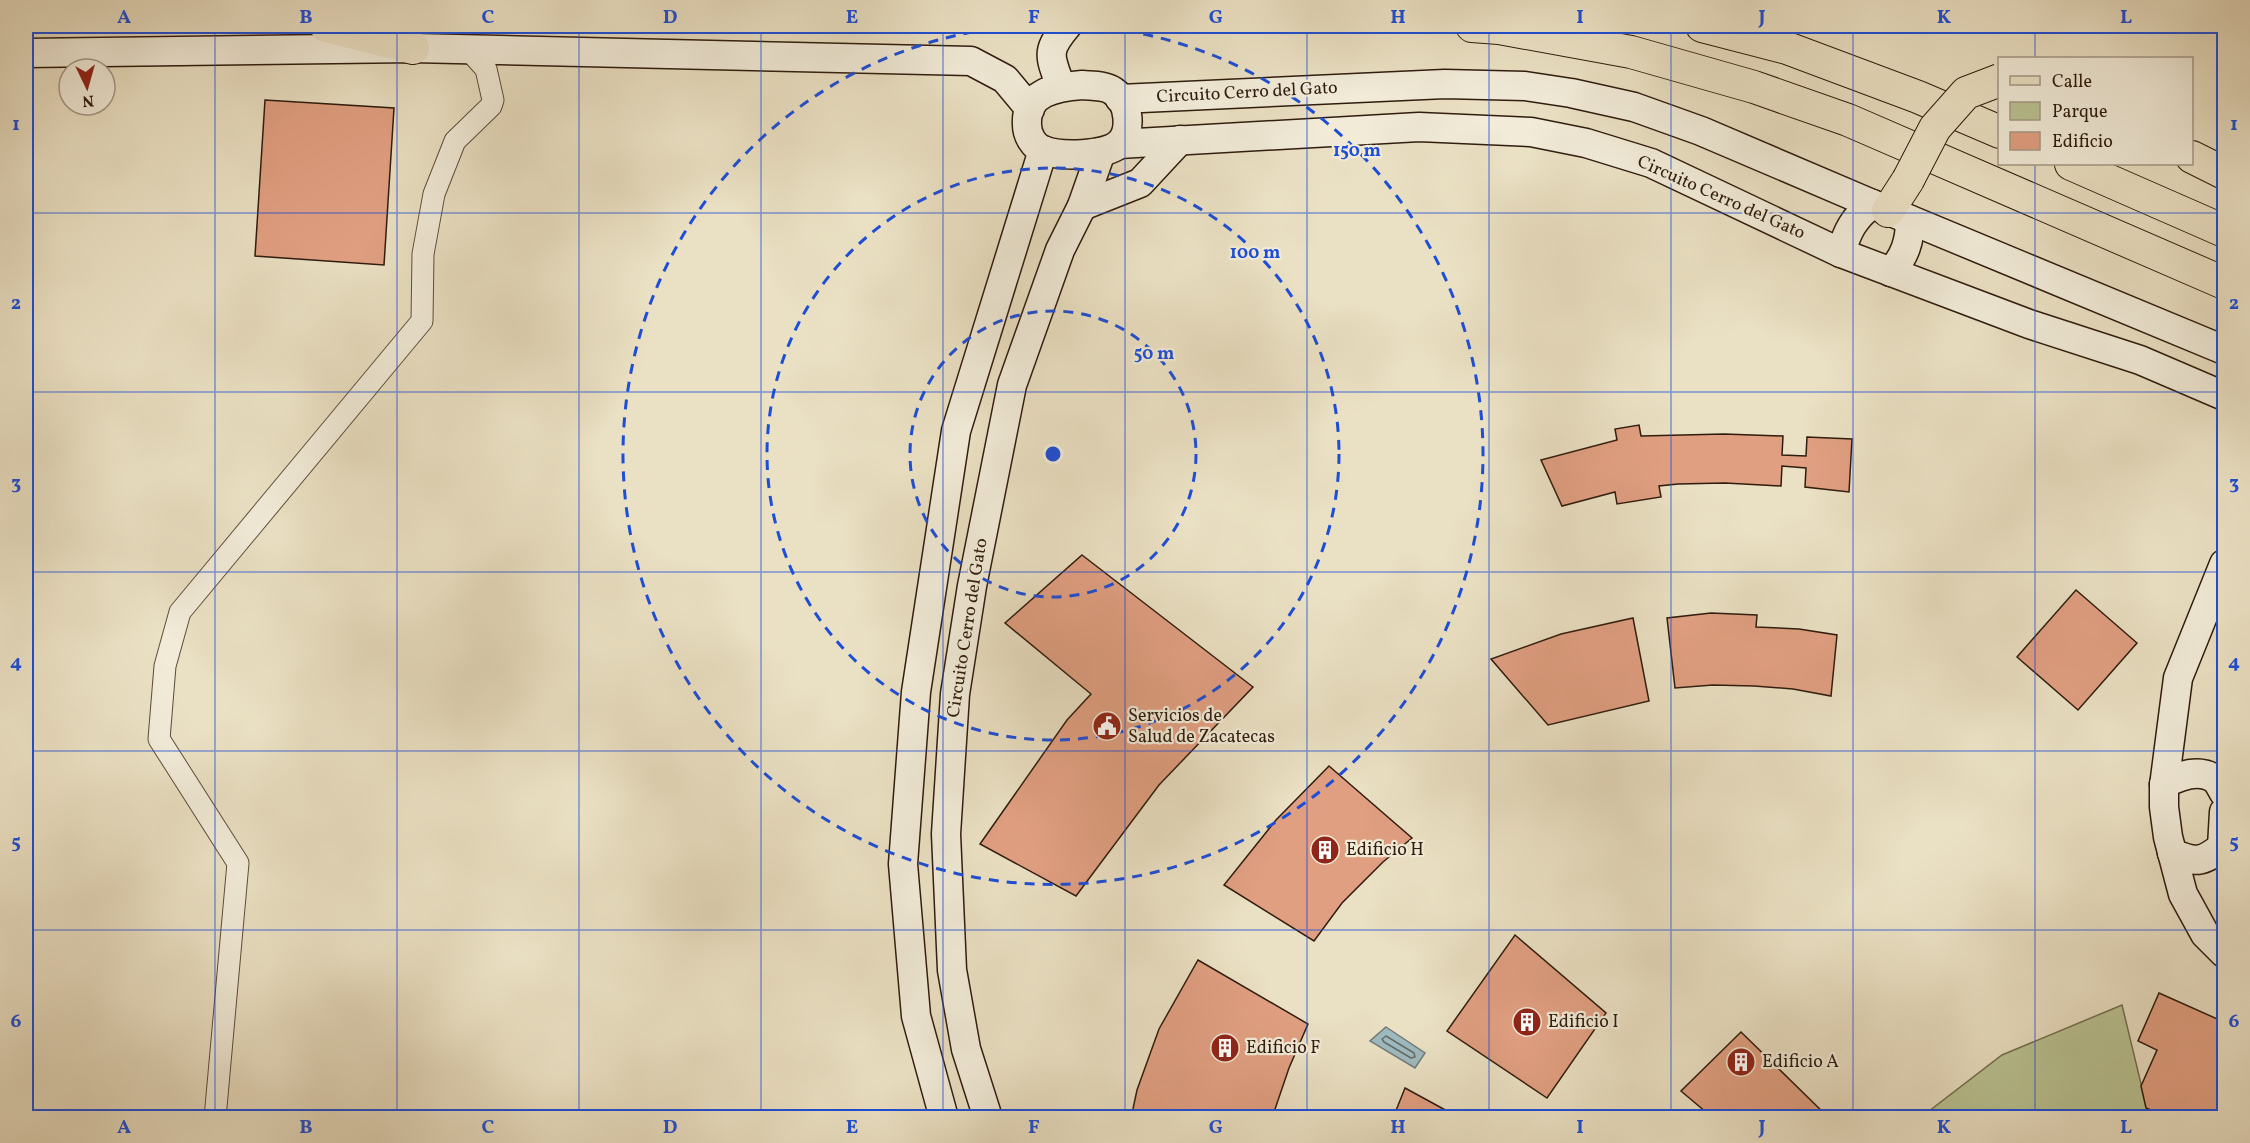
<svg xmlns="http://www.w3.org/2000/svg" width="2250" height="1143" font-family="Vollkorn,serif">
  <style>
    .green { fill: #b9c292; stroke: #746f50; stroke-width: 1.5 }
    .water { fill: #9ebabf; stroke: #727b78; stroke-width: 1.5 }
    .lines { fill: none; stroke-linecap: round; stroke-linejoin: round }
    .shore { stroke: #676b66; stroke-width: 1.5 }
    .building { fill: #e09f81; stroke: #301c0e; stroke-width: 1.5 }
    .street-casing { stroke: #5e4d3b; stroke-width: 23 }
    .secondary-casing { stroke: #301c0e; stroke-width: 31 }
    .primary-casing { stroke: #301c0e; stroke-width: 34 }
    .street { stroke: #f1ebd8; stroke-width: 21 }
    .secondary { stroke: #f1ebd8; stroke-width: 28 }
    .primary { stroke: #eae0c3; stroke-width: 32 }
    .primary-bridge-casing { stroke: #301c0e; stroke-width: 34; stroke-linecap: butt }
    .primary-bridge { stroke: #eae0c3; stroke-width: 32 }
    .grid { fill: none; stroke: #1d4ed8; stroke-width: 1.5; stroke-opacity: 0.55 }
    .ring { fill: none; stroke: #1d4ed8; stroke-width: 3; stroke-dasharray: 10 8 }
    .labels { text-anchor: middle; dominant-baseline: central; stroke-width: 4.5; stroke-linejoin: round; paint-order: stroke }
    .street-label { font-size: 18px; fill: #301c0e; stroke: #f1ebd8 }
    .poi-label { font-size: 18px; fill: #301c0e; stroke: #f1ebd8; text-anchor: start }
    .centre { fill: #1d4ed8; stroke: #f1ebd8; stroke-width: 3 }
    .ring-label { font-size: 18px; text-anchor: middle; font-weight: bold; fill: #1d4ed8; stroke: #f1ebd8; stroke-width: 4.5; stroke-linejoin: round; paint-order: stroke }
    .neatline { fill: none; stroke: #1d4ed8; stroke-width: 2 }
    .grid-label { font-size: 20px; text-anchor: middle; font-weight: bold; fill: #1d4ed8 }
  </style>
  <rect width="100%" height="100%" fill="#eae0c3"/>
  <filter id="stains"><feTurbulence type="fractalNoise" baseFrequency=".00333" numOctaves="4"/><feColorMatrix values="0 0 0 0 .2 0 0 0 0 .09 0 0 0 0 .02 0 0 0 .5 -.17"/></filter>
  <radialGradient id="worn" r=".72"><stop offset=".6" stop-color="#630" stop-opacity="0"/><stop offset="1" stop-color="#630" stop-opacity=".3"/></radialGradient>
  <polygon class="green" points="2122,1005 2149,1117 1920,1118 2002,1055"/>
  <polygon class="water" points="1386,1027 1425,1053 1415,1068 1370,1041"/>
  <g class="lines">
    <polygon class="shore" points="1386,1036 1414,1053 1415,1057 1411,1058 1384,1042 1382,1039"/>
  </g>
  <g class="building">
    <polygon points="265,100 394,108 384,265 255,256"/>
    <polygon points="1639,425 1641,436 1724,434 1783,436 1782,455 1806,456 1807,437 1852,439 1849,492 1805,487 1806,468 1782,466 1781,486 1725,483 1678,484 1659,486 1661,497 1617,504 1615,492 1562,506 1541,460 1617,440 1615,429"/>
    <polygon points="1082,555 1253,687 1159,785 1076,896 980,844 1067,720 1091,694 1005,623"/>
    <polygon points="2076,590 2137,643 2078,710 2017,657"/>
    <polygon points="1711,613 1757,615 1756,627 1799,629 1837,635 1831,696 1793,689 1754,686 1713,685 1675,688 1667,618"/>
    <polygon points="1633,618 1649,701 1548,725 1491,659 1561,634"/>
    <polygon points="1329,766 1412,838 1383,862 1342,903 1314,941 1224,885 1276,820"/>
    <polygon points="1515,935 1606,1013 1547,1098 1447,1031"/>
    <polygon points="1198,960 1308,1024 1289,1068 1272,1118 1131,1118 1137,1090 1159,1029"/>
    <polygon points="2159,993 2224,1022 2224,1118 2169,1118 2146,1108 2141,1086 2157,1050 2138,1041"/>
    <polygon points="1741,1032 1829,1118 1713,1118 1681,1091"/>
    <polygon points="1405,1088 1460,1118 1393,1118"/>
  </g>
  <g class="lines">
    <g class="street-casing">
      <polyline id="street" points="215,1118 238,863 159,739 165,666 180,612 422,321 423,254 434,194 455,141 491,106 493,100 486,69 469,50"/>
    </g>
    <g class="secondary-casing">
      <g id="secondary">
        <polyline points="26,53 413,48 971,61 1005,79 1030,109"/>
        <path d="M 1082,85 C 1092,86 1105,85 1113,91 C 1129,101 1133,131 1119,144 C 1105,156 1060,157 1043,150 C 1034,147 1027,135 1027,125 C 1025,92 1056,87 1082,85 Z"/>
        <path d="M 1061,87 C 1050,56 1045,52 1067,26"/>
        <polyline points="1120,99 1445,84 1525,86 1571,93 1634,107 1701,131 1872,204 2224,350"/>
        <polyline points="1119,144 1419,127 1531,132 1586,143 1651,163 1841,253 2029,324 2140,360 2224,396"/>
        <polyline points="1082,206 1140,183 1180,140"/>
        <path d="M 1841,253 C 1847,231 1854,218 1872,204"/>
        <path d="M 1891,272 C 1905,256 1910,241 1910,220"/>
        <polyline points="2224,564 2178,678 2164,786 2164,807 2168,837 2183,894 2205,934 2224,953"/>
        <path d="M 2164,784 C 2179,776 2200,767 2216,780 C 2219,783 2222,790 2224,793"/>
        <polyline points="2224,812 2222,847 2224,857"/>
        <path d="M 2172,853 C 2196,863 2201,863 2222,847"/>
        <polyline points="944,1118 916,1016 903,864 916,692 956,431 1043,150"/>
        <polyline points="988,1118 966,1049 952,970 946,834 955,694 972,586 1012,385 1060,250 1082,206 1101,152"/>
      </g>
    </g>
    <g class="primary-casing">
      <g id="primary">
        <polyline points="326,26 413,48"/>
        <polyline points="1472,26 1499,28 1631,52 1754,87 1848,120 2224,283"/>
        <polyline points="1702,26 1787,48 1918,97 2000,132"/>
        <polyline points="2192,157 2224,173"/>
        <polyline points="2071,164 2224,231"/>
        <polyline points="1888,211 1908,180"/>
      </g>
    </g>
    <use href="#street" class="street"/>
    <use href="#secondary" class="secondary"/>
    <use href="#primary" class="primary"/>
    <g class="primary-bridge-casing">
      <polyline id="primary-bridge" points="1908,180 1935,128 1966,93 2000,80"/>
    </g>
    <use href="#primary-bridge" class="primary-bridge"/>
  </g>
  <path class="grid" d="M 215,26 L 215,1118M 397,26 L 397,1118M 579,26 L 579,1118M 761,26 L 761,1118M 943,26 L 943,1118M 1125,26 L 1125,1118M 1307,26 L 1307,1118M 1489,26 L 1489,1118M 1671,26 L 1671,1118M 1853,26 L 1853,1118M 2035,26 L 2035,58M 2035,164 L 2035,1118M 26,213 L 2224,213M 26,392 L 2224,392M 26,572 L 2224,572M 26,751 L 2224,751M 26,930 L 2224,930"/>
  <g class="ring">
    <circle cx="1053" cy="454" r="143"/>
    <circle cx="1053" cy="454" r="286"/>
    <path d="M1090 26A430 430 0 1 1 1016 26"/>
  </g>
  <defs>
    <g id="civic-disc" transform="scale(1.5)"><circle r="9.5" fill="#8f2418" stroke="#f1ebd8"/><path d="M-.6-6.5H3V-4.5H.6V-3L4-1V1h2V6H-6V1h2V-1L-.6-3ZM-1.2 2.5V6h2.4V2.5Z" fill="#fff"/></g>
    <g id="building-disc" transform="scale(1.5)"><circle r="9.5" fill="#8f2418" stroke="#f1ebd8"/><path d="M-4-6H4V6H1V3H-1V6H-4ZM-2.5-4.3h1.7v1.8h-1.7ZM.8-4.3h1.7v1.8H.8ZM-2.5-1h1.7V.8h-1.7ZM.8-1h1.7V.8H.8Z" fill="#fff"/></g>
  </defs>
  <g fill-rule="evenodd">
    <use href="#civic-disc" x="1107" y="726"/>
    <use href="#building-disc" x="1325" y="850"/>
    <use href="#building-disc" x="1527" y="1022"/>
    <use href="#building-disc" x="1225" y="1048"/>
    <use href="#building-disc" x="1741" y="1062"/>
  </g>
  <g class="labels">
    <g class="street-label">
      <text transform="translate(1247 93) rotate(-3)">Circuito Cerro del Gato</text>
      <text transform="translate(1721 198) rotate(24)">Circuito Cerro del Gato</text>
      <text transform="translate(968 628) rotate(-81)">Circuito Cerro del Gato</text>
    </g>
    <g class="poi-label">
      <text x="1128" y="716">Servicios de<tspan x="1128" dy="21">Salud de Zacatecas</tspan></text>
      <text x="1346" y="850">Edificio H</text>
      <text x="1548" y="1022">Edificio I</text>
      <text x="1246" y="1048">Edificio F</text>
      <text x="1762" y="1062">Edificio A</text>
    </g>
  </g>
  <circle cx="1053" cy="454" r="9" class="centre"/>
  <g class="ring-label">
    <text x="1357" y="156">150 m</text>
    <text x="1255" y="258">100 m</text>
    <text x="1154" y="359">50 m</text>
  </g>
  <rect width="2250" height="1143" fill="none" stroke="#eae0c3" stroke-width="66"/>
  <rect x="1998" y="57" width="195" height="108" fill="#f1ebd8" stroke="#a49887" stroke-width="1.5"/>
  <rect x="2010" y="76" width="30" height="9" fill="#eae0c3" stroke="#a49887" stroke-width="1.5"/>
  <text x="2052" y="87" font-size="18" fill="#301c0e">Calle</text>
  <rect x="2010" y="102" width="30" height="18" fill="#b9c292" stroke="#a49887" stroke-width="1.5"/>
  <text x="2052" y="117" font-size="18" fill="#301c0e">Parque</text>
  <rect x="2010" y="132" width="30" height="18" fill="#e09f81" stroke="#a49887" stroke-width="1.5"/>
  <text x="2052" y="147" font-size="18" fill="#301c0e">Edificio</text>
  <g transform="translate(87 87) rotate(175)"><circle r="28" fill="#f1ebd8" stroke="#a49887" stroke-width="1.5"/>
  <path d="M0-4.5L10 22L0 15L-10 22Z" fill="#8f2418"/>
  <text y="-9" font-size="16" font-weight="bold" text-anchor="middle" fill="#301c0e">N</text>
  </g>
  <rect x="33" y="33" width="2184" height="1077" class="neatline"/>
  <g class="grid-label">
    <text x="124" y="23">A</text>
    <text x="306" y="23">B</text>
    <text x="488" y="23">C</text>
    <text x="670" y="23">D</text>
    <text x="852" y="23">E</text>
    <text x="1034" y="23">F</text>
    <text x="1216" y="23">G</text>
    <text x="1398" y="23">H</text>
    <text x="1580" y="23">I</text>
    <text x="1762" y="23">J</text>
    <text x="1944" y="23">K</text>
    <text x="2126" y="23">L</text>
    <text x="16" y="130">1</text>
    <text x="2234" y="130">1</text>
    <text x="16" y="309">2</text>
    <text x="2234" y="309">2</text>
    <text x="16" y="489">3</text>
    <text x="2234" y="489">3</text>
    <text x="16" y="668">4</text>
    <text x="2234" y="668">4</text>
    <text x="16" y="848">5</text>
    <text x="2234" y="848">5</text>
    <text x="16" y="1027">6</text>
    <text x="2234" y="1027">6</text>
    <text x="124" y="1133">A</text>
    <text x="306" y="1133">B</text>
    <text x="488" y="1133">C</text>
    <text x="670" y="1133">D</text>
    <text x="852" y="1133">E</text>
    <text x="1034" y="1133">F</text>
    <text x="1216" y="1133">G</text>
    <text x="1398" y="1133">H</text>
    <text x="1580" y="1133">I</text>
    <text x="1762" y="1133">J</text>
    <text x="1944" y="1133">K</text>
    <text x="2126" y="1133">L</text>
  </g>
  <rect width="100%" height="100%" filter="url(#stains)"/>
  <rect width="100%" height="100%" fill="url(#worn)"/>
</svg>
